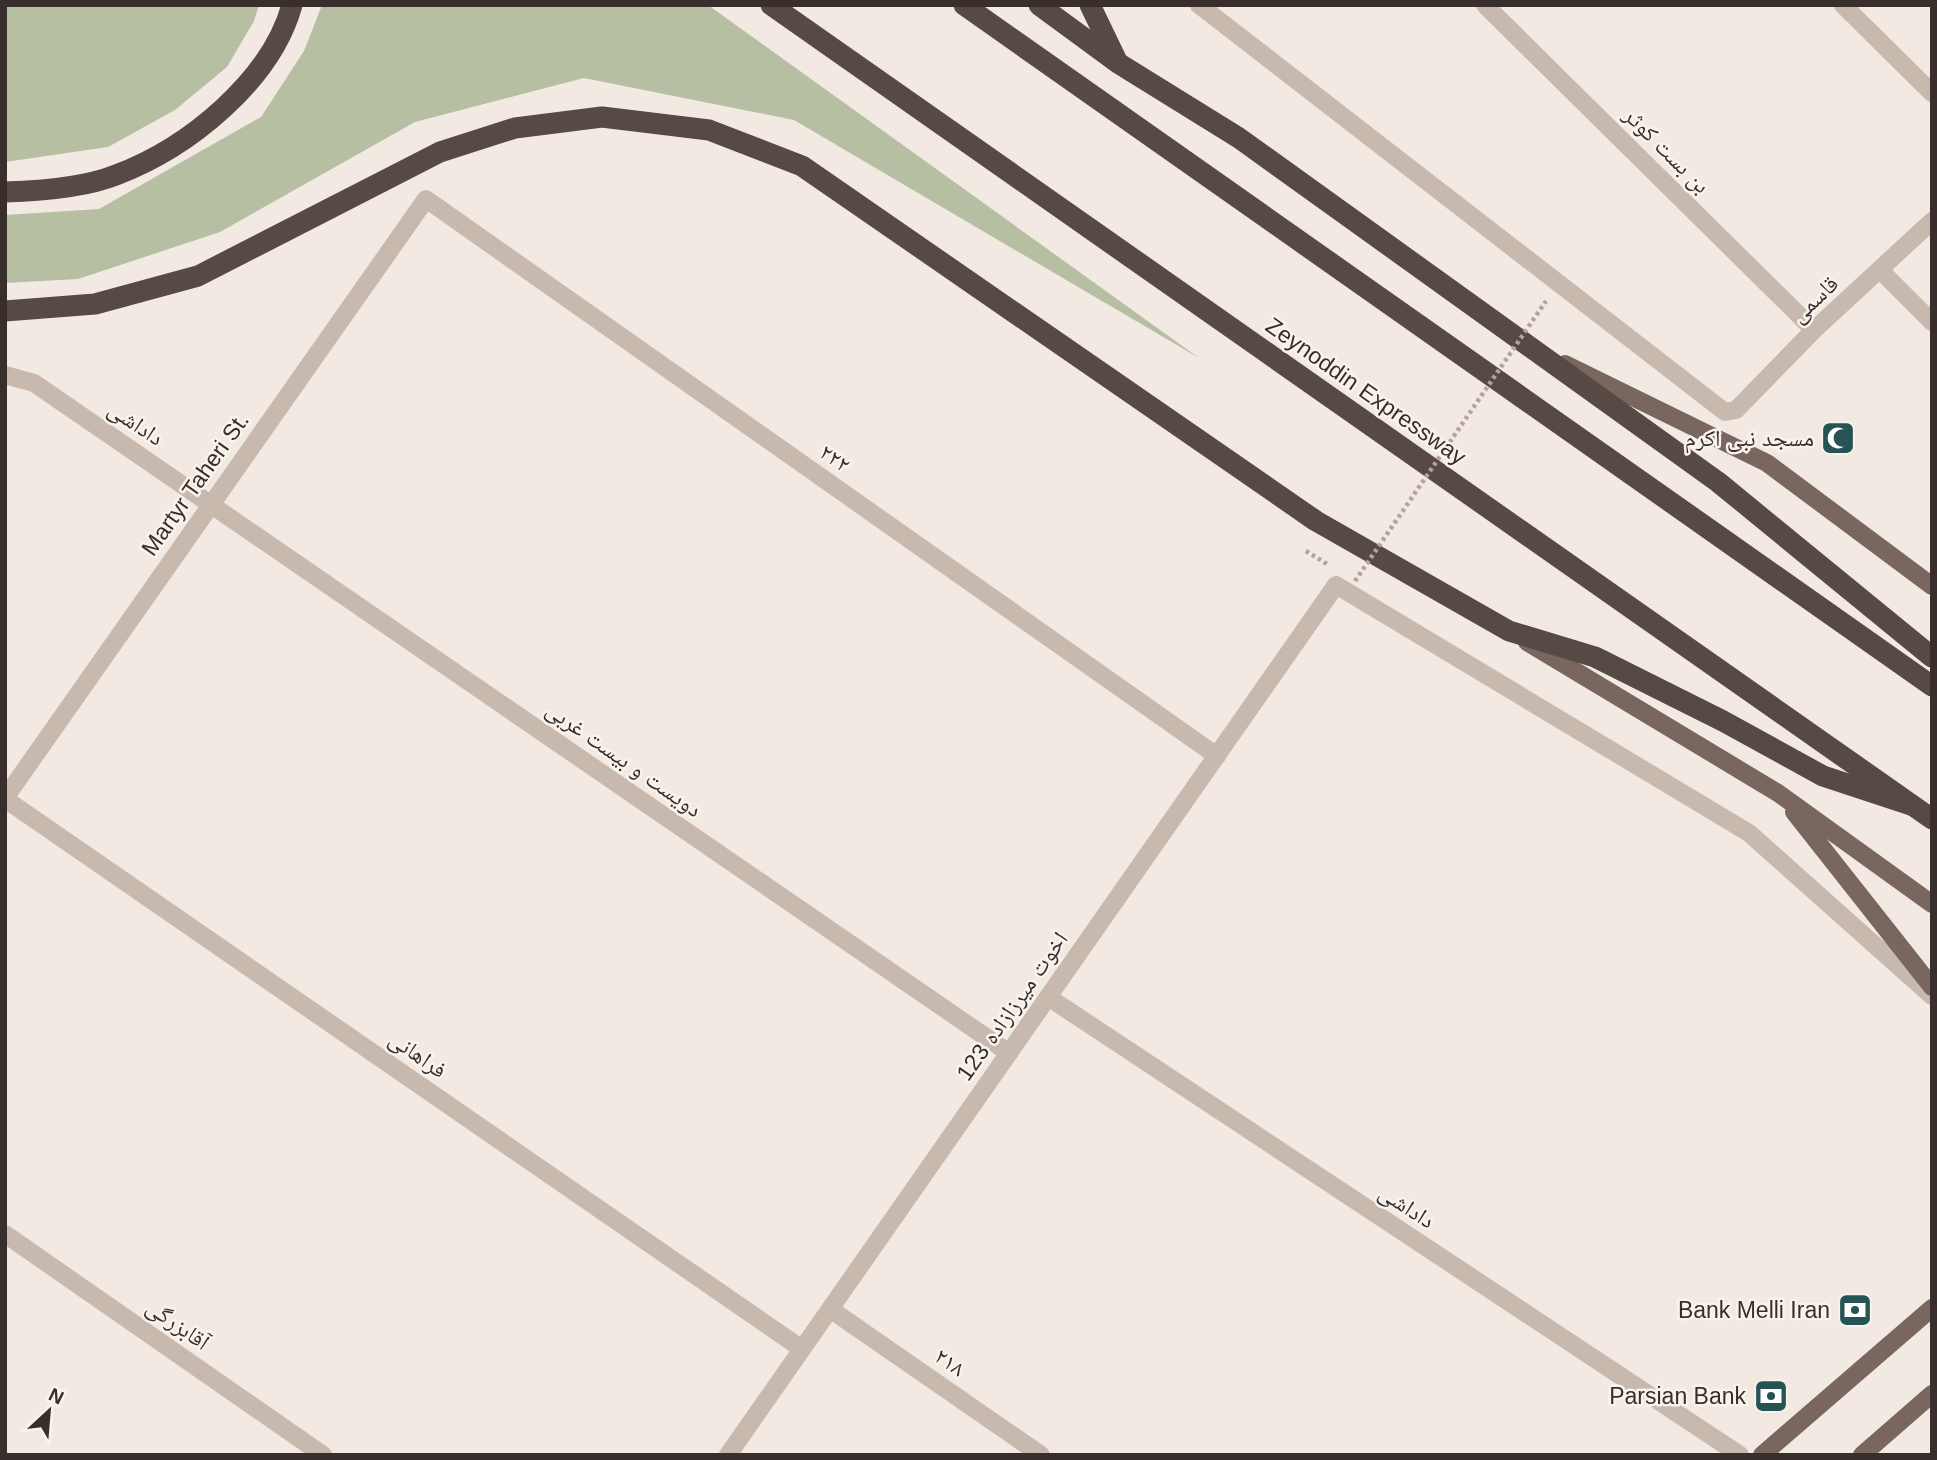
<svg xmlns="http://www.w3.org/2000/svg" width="1937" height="1460" font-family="Helvetica,'Noto Naskh Arabic',sans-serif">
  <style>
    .green { fill: #b7bfa3 }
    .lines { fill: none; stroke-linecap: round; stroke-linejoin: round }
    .path { stroke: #b4a399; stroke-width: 4.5; stroke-dasharray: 3.5 3.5; stroke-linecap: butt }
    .minor { stroke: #c8b9ae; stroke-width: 18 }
    .major { stroke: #78665f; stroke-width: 18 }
    .highway { stroke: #574944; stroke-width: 21 }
    .path-bridge { stroke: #b4a399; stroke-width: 4.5; stroke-dasharray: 3.5 3.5; stroke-linecap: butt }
    .labels { text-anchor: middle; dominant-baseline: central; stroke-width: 5; stroke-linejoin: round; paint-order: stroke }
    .street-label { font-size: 23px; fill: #382f2c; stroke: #f9f3ee }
    .poi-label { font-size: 23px; fill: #382f2c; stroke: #f9f3ee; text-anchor: end }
  </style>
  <rect width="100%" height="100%" fill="#f1e9e2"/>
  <g class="green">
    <polygon points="5,5 259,5 254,21 227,67 175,110 108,147 5,162"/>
    <polygon points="322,5 708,5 1199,358 794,120 584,78 415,122 220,232 78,279 5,283 5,215 99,209 261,117 304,51"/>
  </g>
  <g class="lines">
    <polyline class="path" points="1306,551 1327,564"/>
    <g class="minor">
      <polyline points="1199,5 1725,412 1736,410 1814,330 1932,221"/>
      <polyline points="1485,5 1814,330"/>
      <polyline points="1843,5 1932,93"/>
      <polyline points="1880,270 1932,322"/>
      <polyline points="5,375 34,383 1009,1053"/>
      <polyline points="5,798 426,199 1217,756"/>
      <polyline points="5,799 802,1349"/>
      <polyline points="1048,997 1740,1455"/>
      <polyline points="5,1234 323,1455"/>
      <polyline points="830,1309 1041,1455"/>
      <polyline points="728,1455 1336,585 1749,833 1932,996"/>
    </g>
    <g class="major">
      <polyline points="1565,364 1767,463 1932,586"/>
      <polyline points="1527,642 1778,793 1932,904"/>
      <polyline points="1794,812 1932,987"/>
      <polyline points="1762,1455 1932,1308"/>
      <polyline points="1862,1455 1932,1394"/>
    </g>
    <g class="highway">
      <polyline points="771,5 1932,819"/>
      <polyline points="964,5 1932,686"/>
      <polyline points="1039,5 1118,63 1239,138 1718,482 1932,657"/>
      <polyline points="1090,5 1117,61"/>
      <path d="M 5,192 C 38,191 86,187 116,175 C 188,148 271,81 292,5"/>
      <polyline points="5,311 95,304 198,276 440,152 515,128 602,117 709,130 802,166 1316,521 1509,631 1595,657 1723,721 1823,776 1911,805"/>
    </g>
    <polyline class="path-bridge" points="1355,581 1546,301"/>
  </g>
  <defs>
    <g id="mosque-square" transform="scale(1.75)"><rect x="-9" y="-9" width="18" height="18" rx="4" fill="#265455" stroke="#f9f3ee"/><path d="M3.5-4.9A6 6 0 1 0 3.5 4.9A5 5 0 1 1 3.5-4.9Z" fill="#fff"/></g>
    <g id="bank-square" transform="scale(1.75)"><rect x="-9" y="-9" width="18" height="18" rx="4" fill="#265455" stroke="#f9f3ee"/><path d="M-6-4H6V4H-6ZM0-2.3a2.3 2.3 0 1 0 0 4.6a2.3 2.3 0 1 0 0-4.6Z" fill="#fff"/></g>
  </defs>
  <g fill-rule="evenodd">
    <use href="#mosque-square" x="1838" y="438"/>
    <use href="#bank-square" x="1855" y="1310"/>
    <use href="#bank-square" x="1771" y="1396"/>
  </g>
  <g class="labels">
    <g class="street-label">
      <text transform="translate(1667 150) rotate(45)">بن بست کوثر</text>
      <text transform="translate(1814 299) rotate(-43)">قاسمی</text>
      <text transform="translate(1366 391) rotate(35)">Zeynoddin Expressway</text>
      <text transform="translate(136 423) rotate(34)">داداشی</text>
      <text transform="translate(835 458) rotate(35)">۲۲۲</text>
      <text transform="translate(195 484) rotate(-55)">Martyr Taheri St.</text>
      <text transform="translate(624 759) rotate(35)">دویست و بیست غربی</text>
      <text transform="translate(1012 1006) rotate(-55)">اخوت میرزازاده 123</text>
      <text transform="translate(418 1054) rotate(35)">فراهانی</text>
      <text transform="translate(1407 1206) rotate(33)">داداشی</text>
      <text transform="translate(178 1324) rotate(35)">آقابزرگی</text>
      <text transform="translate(950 1362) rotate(35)">۲۱۸</text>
    </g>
    <g class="poi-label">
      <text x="1814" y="438">مسجد نبی اکرم</text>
      <text x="1830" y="1310">Bank Melli Iran</text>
      <text x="1746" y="1396">Parsian Bank</text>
    </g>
  </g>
  <rect width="1937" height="1460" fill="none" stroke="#382f2c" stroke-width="14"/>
  <g transform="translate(49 1411) rotate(26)" stroke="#f9f3ee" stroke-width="5" paint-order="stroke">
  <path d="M0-5L12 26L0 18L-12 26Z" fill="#382f2c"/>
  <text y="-10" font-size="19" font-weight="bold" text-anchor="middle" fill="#382f2c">N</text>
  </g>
</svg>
